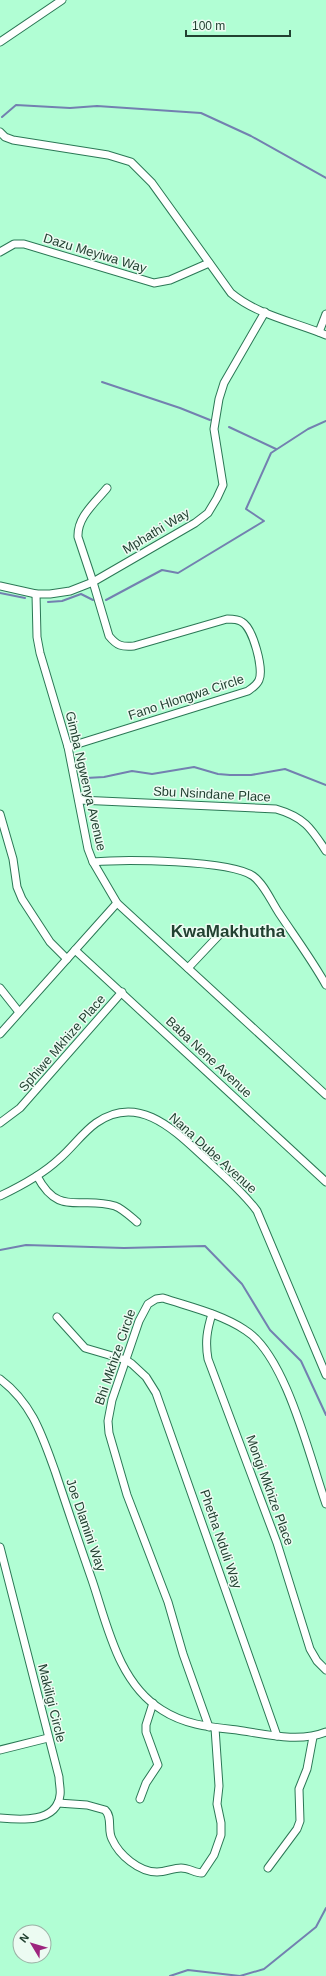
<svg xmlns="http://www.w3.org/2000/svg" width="326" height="1976" font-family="Arial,sans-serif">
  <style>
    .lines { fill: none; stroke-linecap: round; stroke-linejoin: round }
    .stream { stroke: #7380b0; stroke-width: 2 }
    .minor-casing { stroke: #2b7855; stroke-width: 9 }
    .minor { stroke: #fff; stroke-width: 7 }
    .labels { text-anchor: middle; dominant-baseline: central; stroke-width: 3; stroke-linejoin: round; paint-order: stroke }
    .street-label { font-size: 13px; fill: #224131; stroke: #ecfbf2 }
    .district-label { font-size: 17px; font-weight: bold; fill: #224131; stroke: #ecfbf2 }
  </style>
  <rect width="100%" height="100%" fill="#b1fed4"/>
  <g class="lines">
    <g class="stream">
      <polyline points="2,117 16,105 70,108 97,106 201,113 251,136 326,178"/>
      <polyline points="102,382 180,408 210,420"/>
      <polyline points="229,427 276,449"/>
      <polyline points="0,593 25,598"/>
      <polyline points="106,600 162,570 178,573 264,521 246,509 271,453 308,429 326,421"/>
      <polyline points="48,602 62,601 81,594 93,600"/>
      <polyline points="86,778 104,777 132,771 152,774 194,767 218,774 230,775 251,775 285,769 326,785"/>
      <polyline points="0,1250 26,1245 124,1248 205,1246 242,1284 270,1330 301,1361 326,1415"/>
      <polyline points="170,1976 188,1970 240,1976 264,1969 316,1927 326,1908"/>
    </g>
    <g class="minor-casing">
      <g id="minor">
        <polyline points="0,42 62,0"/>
        <path d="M 0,132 L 5,137 L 13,140 L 108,155 L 131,162 L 152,183 L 231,293 C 257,315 295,322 326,335"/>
        <polyline points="0,252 14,244 24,244 154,283 170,280 209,263"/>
        <polyline points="319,332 326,314"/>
        <polyline points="0,586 36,594 50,594 70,591 93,582 195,523 208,513 217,498 223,485 214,429 219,399 224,383 265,312"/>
        <polyline points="36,594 37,637 40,653 68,747 88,849 93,862 117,903 326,1095"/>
        <path d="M 68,747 L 248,691 C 252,688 257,685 259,680 C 264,669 253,628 242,622 C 238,619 232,619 227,619 L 134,646 C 122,647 117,646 109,636 L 93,582 L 78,537 C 77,517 95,503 107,488"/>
        <path d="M 79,800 L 276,809 C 304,817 311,828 326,851"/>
        <polyline points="0,814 13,859 17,887 22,899 50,942 67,959"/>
        <path d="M 93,862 C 123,859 230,860 253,876 C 264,884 271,901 279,913 C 295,937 312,960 326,985"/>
        <polyline points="75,950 326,1182"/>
        <polyline points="188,968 221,933"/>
        <polyline points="0,988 19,1012"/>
        <polyline points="0,1034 117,903"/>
        <polyline points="0,1123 20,1108 122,992"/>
        <path d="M 37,1176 C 59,1218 80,1195 115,1206 C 123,1209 131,1217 137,1222"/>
        <path d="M 0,1196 C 21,1186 42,1175 59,1159 C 72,1148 82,1133 96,1123 C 140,1092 177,1133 208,1161 C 225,1177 243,1192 257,1211 L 326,1375"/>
        <path d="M 212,1314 C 207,1330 205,1342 208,1359 L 277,1543 L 310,1649 L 317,1661 L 326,1670"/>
        <polyline points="57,1317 85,1348 126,1360 132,1364 146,1377 156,1393 277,1736"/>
        <path d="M 0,1379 C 32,1403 42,1435 55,1471 C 67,1507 79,1543 92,1580 C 107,1624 118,1683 162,1710 C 185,1725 210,1727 237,1730 C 265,1734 299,1743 326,1732"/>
        <path d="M 0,1547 L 59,1777 C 59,1783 61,1790 60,1795 C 57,1823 20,1820 0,1818"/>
        <path d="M 209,1727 L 183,1654 L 168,1602 L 127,1495 L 109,1433 L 108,1421 L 112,1400 L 139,1321 L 148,1304 L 156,1299 L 163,1298 C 190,1307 221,1314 245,1330 C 286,1355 310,1459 326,1504"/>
        <polyline points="0,1750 48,1738"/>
        <polyline points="140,1799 146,1783 158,1765 146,1732 146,1725 153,1703"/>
        <path d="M 58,1803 L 87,1805 L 105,1810 C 113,1817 107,1830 112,1839 C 119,1855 139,1872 157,1872 C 166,1872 173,1868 181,1868 C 189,1868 195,1873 202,1873 L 214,1855 L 221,1835 L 221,1823 L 217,1804 L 219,1786 L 215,1728"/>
        <polyline points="268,1868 297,1829 300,1821 299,1789 307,1769 313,1737"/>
      </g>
    </g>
    <use href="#minor" class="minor"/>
  </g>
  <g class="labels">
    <g class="street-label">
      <text transform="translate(95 253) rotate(17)">Dazu Meyiwa Way</text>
      <text transform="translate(156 531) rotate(-31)">Mphathi Way</text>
      <text transform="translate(186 697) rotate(-18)">Fano Hlongwa Circle</text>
      <text transform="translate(86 781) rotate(77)">Gimba Ngwenya Avenue</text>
      <text transform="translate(212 794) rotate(3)">Sbu Nsindane Place</text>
      <text transform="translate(62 1043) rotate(-49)">Sphiwe Mkhize Place</text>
      <text transform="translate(209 1057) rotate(43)">Baba Nene Avenue</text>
      <text transform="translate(213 1153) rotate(42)">Nana Dube Avenue</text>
      <text transform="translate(115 1357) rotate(-71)">Bhi Mkhize Circle</text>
      <text transform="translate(270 1490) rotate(70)">Mongi Mkhize Place</text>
      <text transform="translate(86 1525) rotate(71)">Joe Dlamini Way</text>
      <text transform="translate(221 1539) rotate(71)">Phetha Nduli Way</text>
      <text transform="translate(52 1703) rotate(76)">Makiligi Circle</text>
    </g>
    <g class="district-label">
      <text x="228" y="931">KwaMakhutha</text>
    </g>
  </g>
  <g transform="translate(32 1944) rotate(308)"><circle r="19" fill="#ecfbf2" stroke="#9bb1a5"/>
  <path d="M0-3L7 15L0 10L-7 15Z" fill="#9d257e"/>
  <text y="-6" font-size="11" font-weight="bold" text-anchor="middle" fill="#224131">N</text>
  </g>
  <path d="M186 30v6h104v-6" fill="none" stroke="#224131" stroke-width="2"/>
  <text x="192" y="30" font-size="12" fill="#224131" stroke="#ecfbf2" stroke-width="3" paint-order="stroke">100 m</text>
</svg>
